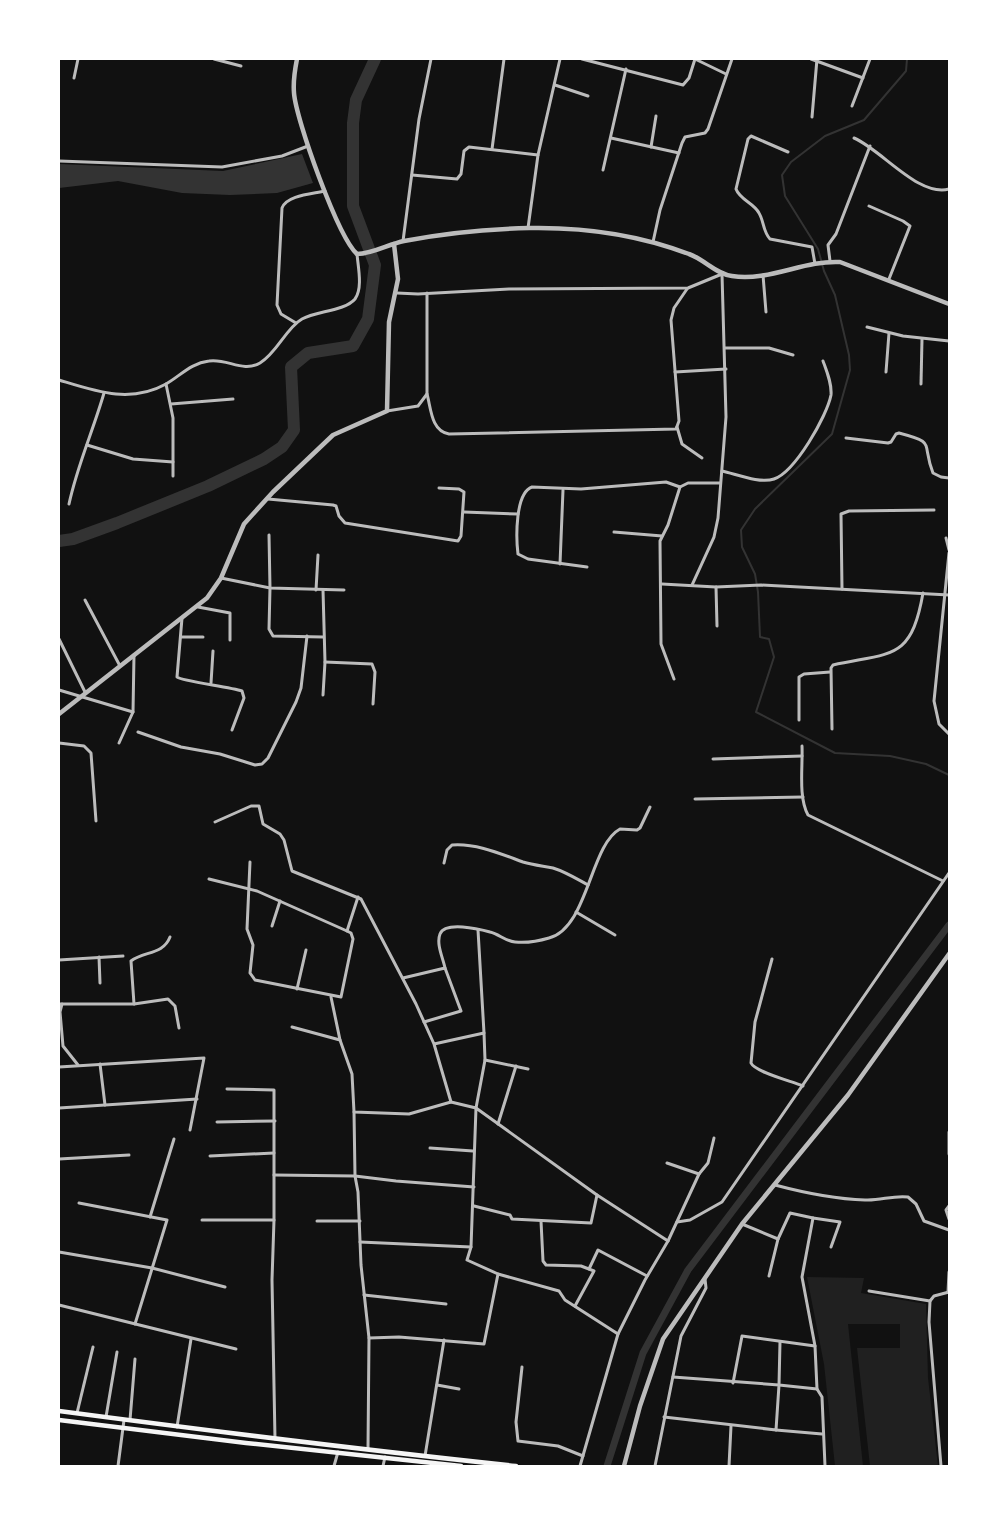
<svg xmlns="http://www.w3.org/2000/svg" width="1008" height="1525" font-family="'Noto Sans',sans-serif">
  <style>
    .green { fill: #202020 }
    .water { fill: #333 }
    .lines { fill: none; stroke-linecap: round; stroke-linejoin: round }
    .stream { stroke: #333; stroke-width: 2 }
    .canal { stroke: #333; stroke-width: 7 }
    .river { stroke: #333; stroke-width: 12 }
    .minor { stroke: #bcbcbc; stroke-width: 3 }
    .tertiary { stroke: #bcbcbc; stroke-width: 4.5 }
    .secondary { stroke: #f5f5f5; stroke-width: 4.5 }
  </style>
  <rect width="100%" height="100%" fill="#111"/>
  <polygon class="green" points="807,1277 864,1278 861,1293 926,1304 928,1378 938,1466 870,1466 857,1348 900,1348 900,1324 848,1324 863,1466 835,1466 824,1364"/>
  <polygon class="water" points="302,154 313,183 277,193 230,195 182,193 118,181 59,188 59,164 223,171"/>
  <g class="lines">
    <polyline class="stream" points="907,59 906,71 864,120 825,136 791,162 782,175 785,196 818,249 824,271 835,295 849,355 850,370 832,434 755,509 741,530 742,547 755,574 758,592 760,637 769,639 774,657 756,712 835,753 890,756 926,764 949,775"/>
    <polyline class="canal" points="607,1466 643,1353 688,1270 949,925"/>
    <polyline class="river" points="59,541 73,539 117,523 208,486 264,459 282,447 294,430 291,367 308,353 353,346 368,319 375,265 353,206 353,123 356,100 375,59"/>
    <g class="minor">
      <polyline points="214,59 241,66"/>
      <polyline points="582,59 683,85 689,78 695,59"/>
      <polyline points="695,59 726,74"/>
      <polyline points="811,59 863,78"/>
      <polyline points="74,78 78,59"/>
      <polyline points="555,85 588,96"/>
      <polyline points="852,106 870,59"/>
      <polyline points="812,117 817,59"/>
      <polyline points="611,138 679,153"/>
      <path d="M 854,138 C 882,150 918,197 949,189"/>
      <polyline points="651,147 656,116"/>
      <polyline points="492,149 504,59"/>
      <path d="M 788,152 L 751,136 L 748,139 L 736,189 C 740,200 754,203 759,213 C 764,221 763,232 770,239 L 812,247 L 815,264"/>
      <polyline points="59,161 222,167 282,156 308,146"/>
      <polyline points="603,170 626,69"/>
      <polyline points="412,175 457,179 461,174 464,151 469,147 538,155"/>
      <polyline points="869,206 903,221 910,226 889,279"/>
      <polyline points="528,228 538,155 560,59"/>
      <polyline points="403,241 419,119 431,59"/>
      <polyline points="653,242 660,210 682,143 685,137 705,133 708,129 732,59"/>
      <polyline points="830,261 828,245 836,234 870,146"/>
      <polyline points="763,275 766,312"/>
      <polyline points="397,293 418,294 509,289 688,288 722,274 726,417 718,518 714,537 692,585"/>
      <path d="M 296,323 L 281,314 L 277,305 L 282,208 C 287,195 313,194 325,191"/>
      <polyline points="867,327 903,336 949,341"/>
      <polyline points="725,348 769,348 793,355"/>
      <polyline points="675,372 726,369"/>
      <polyline points="886,372 889,333"/>
      <path d="M 59,380 C 95,391 130,404 166,384 C 180,376 191,363 209,361 C 227,358 243,373 260,363 C 277,353 286,328 302,319 C 316,311 345,311 355,299 C 363,288 358,267 357,254"/>
      <polyline points="166,384 173,418 173,476"/>
      <polyline points="921,384 922,339"/>
      <path d="M 427,394 C 431,408 431,431 449,434 L 676,429 L 679,421 L 671,320 L 674,308 L 687,289"/>
      <polyline points="171,404 233,399"/>
      <polyline points="387,411 418,406 427,394 427,293"/>
      <polyline points="677,427 682,444 702,458"/>
      <path d="M 846,438 L 888,443 L 891,442 L 896,434 L 899,433 C 937,443 921,442 933,473 L 941,477 L 949,478"/>
      <polyline points="87,445 133,459 173,462"/>
      <path d="M 722,471 C 736,474 760,484 774,479 C 795,472 827,416 831,395 C 832,384 827,372 823,361"/>
      <polyline points="268,499 333,505 336,506 339,516 345,523 458,541 461,536 464,492 459,489 439,488"/>
      <path d="M 69,504 C 77,466 93,431 104,393"/>
      <polyline points="464,512 518,514"/>
      <polyline points="614,532 662,536"/>
      <polyline points="269,535 270,588 344,590"/>
      <polyline points="946,538 949,550"/>
      <polyline points="949,553 934,701 939,724 949,734"/>
      <polyline points="560,564 563,490"/>
      <path d="M 587,567 L 528,559 L 518,554 C 516,538 515,493 532,487 L 581,489 L 666,482 L 680,487"/>
      <polyline points="221,578 270,588 269,629 273,636 323,637"/>
      <polyline points="662,584 716,587 761,585 949,595"/>
      <polyline points="716,587 717,626"/>
      <polyline points="842,589 841,514 849,511 934,510"/>
      <polyline points="316,590 318,555"/>
      <polyline points="85,600 120,666"/>
      <polyline points="198,607 230,613 230,640"/>
      <path d="M 182,618 L 177,677 C 181,681 230,687 242,691 L 244,698 L 232,730"/>
      <polyline points="181,637 203,637"/>
      <polyline points="59,639 85,692"/>
      <polyline points="325,662 372,664 375,672 373,704"/>
      <polyline points="674,679 661,644 660,541 668,525 680,487 688,483 720,483"/>
      <polyline points="211,683 213,651"/>
      <polyline points="59,690 133,712"/>
      <polyline points="323,695 325,662 323,590"/>
      <polyline points="799,720 799,677 804,674 830,672"/>
      <path d="M 832,729 L 831,668 L 833,665 C 892,652 911,661 923,593"/>
      <polyline points="138,732 181,747 220,754 255,765 262,764 268,758 296,702 301,688 307,636"/>
      <polyline points="59,743 84,746 91,753 96,821"/>
      <polyline points="119,743 133,712 134,655"/>
      <path d="M 802,746 C 803,766 798,797 808,815 L 943,881"/>
      <polyline points="713,759 802,756"/>
      <polyline points="695,799 803,797"/>
      <polyline points="215,822 251,806 259,806 263,824 280,834 284,840 292,871 361,899 416,1004 434,1044 451,1102 476,1108 485,1060 484,1033 434,1044"/>
      <polyline points="250,862 247,929 253,945 250,973 255,980 341,997 353,939 351,933 347,931"/>
      <path d="M 444,863 L 447,850 L 452,845 C 476,843 501,854 523,862 C 533,865 543,866 553,868 C 566,872 577,879 588,885"/>
      <polyline points="209,879 257,891 347,931 358,897"/>
      <polyline points="576,912 615,935"/>
      <polyline points="272,926 280,901"/>
      <polyline points="478,930 484,1033"/>
      <polyline points="99,957 100,983"/>
      <path d="M 772,959 L 755,1022 L 751,1063 C 755,1072 791,1081 803,1086"/>
      <polyline points="59,960 123,956"/>
      <path d="M 445,968 C 443,958 436,944 440,934 C 445,921 479,929 490,932 C 499,934 505,941 515,942 C 525,943 539,941 549,938 C 588,928 590,845 620,829 L 637,830 L 640,828 L 650,807"/>
      <polyline points="403,978 445,968 461,1011 424,1022"/>
      <polyline points="297,989 306,950"/>
      <polyline points="331,997 340,1040"/>
      <polyline points="59,1004 62,1004 60,1012 63,1046 78,1065"/>
      <polyline points="62,1004 134,1004 168,999 175,1006 179,1028"/>
      <path d="M 134,1004 L 131,961 C 144,951 163,955 170,937"/>
      <polyline points="292,1027 340,1040 352,1074 354,1112 409,1114 451,1102"/>
      <polyline points="485,1060 528,1069"/>
      <polyline points="100,1064 105,1105"/>
      <polyline points="59,1067 204,1058 190,1130"/>
      <polyline points="227,1089 274,1090 274,1220"/>
      <polyline points="59,1108 197,1099"/>
      <polyline points="354,1112 355,1176 358,1192 361,1265 369,1338 368,1448"/>
      <polyline points="217,1122 275,1121"/>
      <polyline points="498,1124 516,1066"/>
      <polyline points="949,1132 949,1154"/>
      <polyline points="430,1148 473,1151"/>
      <polyline points="210,1156 274,1153"/>
      <polyline points="59,1159 129,1155"/>
      <polyline points="699,1174 708,1163 714,1138"/>
      <polyline points="274,1175 355,1176 396,1181 474,1187"/>
      <path d="M 775,1185 C 805,1193 834,1199 865,1200 C 880,1201 893,1195 908,1197 L 916,1204 L 924,1221 L 949,1230"/>
      <polyline points="79,1203 167,1220 135,1324"/>
      <polyline points="474,1206 510,1215 512,1219 591,1223 597,1195"/>
      <polyline points="949,1206 946,1210 949,1219"/>
      <polyline points="150,1217 174,1139"/>
      <polyline points="813,1218 840,1222 831,1247"/>
      <polyline points="202,1220 274,1220 272,1280 275,1439"/>
      <polyline points="317,1221 360,1221"/>
      <polyline points="541,1221 543,1261 546,1265 581,1266 594,1271 575,1306"/>
      <polyline points="677,1222 690,1220 722,1202 949,873"/>
      <polyline points="742,1224 778,1239 769,1276"/>
      <polyline points="778,1239 790,1213 813,1218 802,1277 815,1346 817,1389 822,1397 825,1466"/>
      <polyline points="360,1242 471,1247 467,1260 498,1274 484,1344 399,1337 369,1338"/>
      <polyline points="471,1247 476,1108 597,1195 668,1241"/>
      <polyline points="59,1252 152,1268 225,1287"/>
      <polyline points="589,1269 598,1250 647,1276"/>
      <polyline points="498,1274 559,1291 565,1300 618,1334"/>
      <polyline points="869,1291 930,1301 934,1296 949,1292"/>
      <polyline points="948,1292 949,1272"/>
      <polyline points="364,1295 446,1304"/>
      <polyline points="930,1301 929,1322 941,1466"/>
      <polyline points="59,1305 236,1349"/>
      <polyline points="780,1342 779,1385 817,1389"/>
      <polyline points="522,1367 516,1422 518,1441 558,1446 583,1456"/>
      <polyline points="733,1383 742,1336 815,1346"/>
      <polyline points="437,1385 459,1389"/>
      <polyline points="77,1413 93,1347"/>
      <polyline points="106,1417 117,1352"/>
      <polyline points="664,1417 776,1430 779,1385 673,1377"/>
      <polyline points="130,1420 135,1359"/>
      <polyline points="177,1427 191,1339"/>
      <polyline points="776,1430 822,1434"/>
      <polyline points="425,1456 444,1340"/>
      <polyline points="118,1466 124,1420"/>
      <polyline points="334,1466 338,1452"/>
      <polyline points="383,1466 385,1457"/>
      <polyline points="580,1466 618,1334 645,1280 668,1241 699,1174 667,1163"/>
      <polyline points="655,1466 681,1336 706,1288 705,1279"/>
      <polyline points="729,1466 731,1426"/>
    </g>
    <g class="tertiary">
      <path d="M 297,59 C 295,69 293,82 294,93 C 296,120 338,237 357,254 C 372,254 389,244 404,241 C 445,233 487,229 529,228 C 582,227 639,235 689,254 C 704,259 716,274 732,276 C 768,282 804,260 840,262 L 949,304"/>
      <polyline points="59,714 207,598 221,578 244,524 273,492 333,435 387,411 389,322 398,279 394,244"/>
      <polyline points="624,1466 640,1406 663,1339 742,1224 848,1095 949,954"/>
    </g>
    <g class="secondary">
      <path d="M 59,1411 C 211,1431 364,1450 516,1466"/>
      <polyline points="59,1420 246,1443 461,1466"/>
    </g>
  </g>
  <rect width="1008" height="1525" fill="none" stroke="#ffffff" stroke-width="120"/>
</svg>
